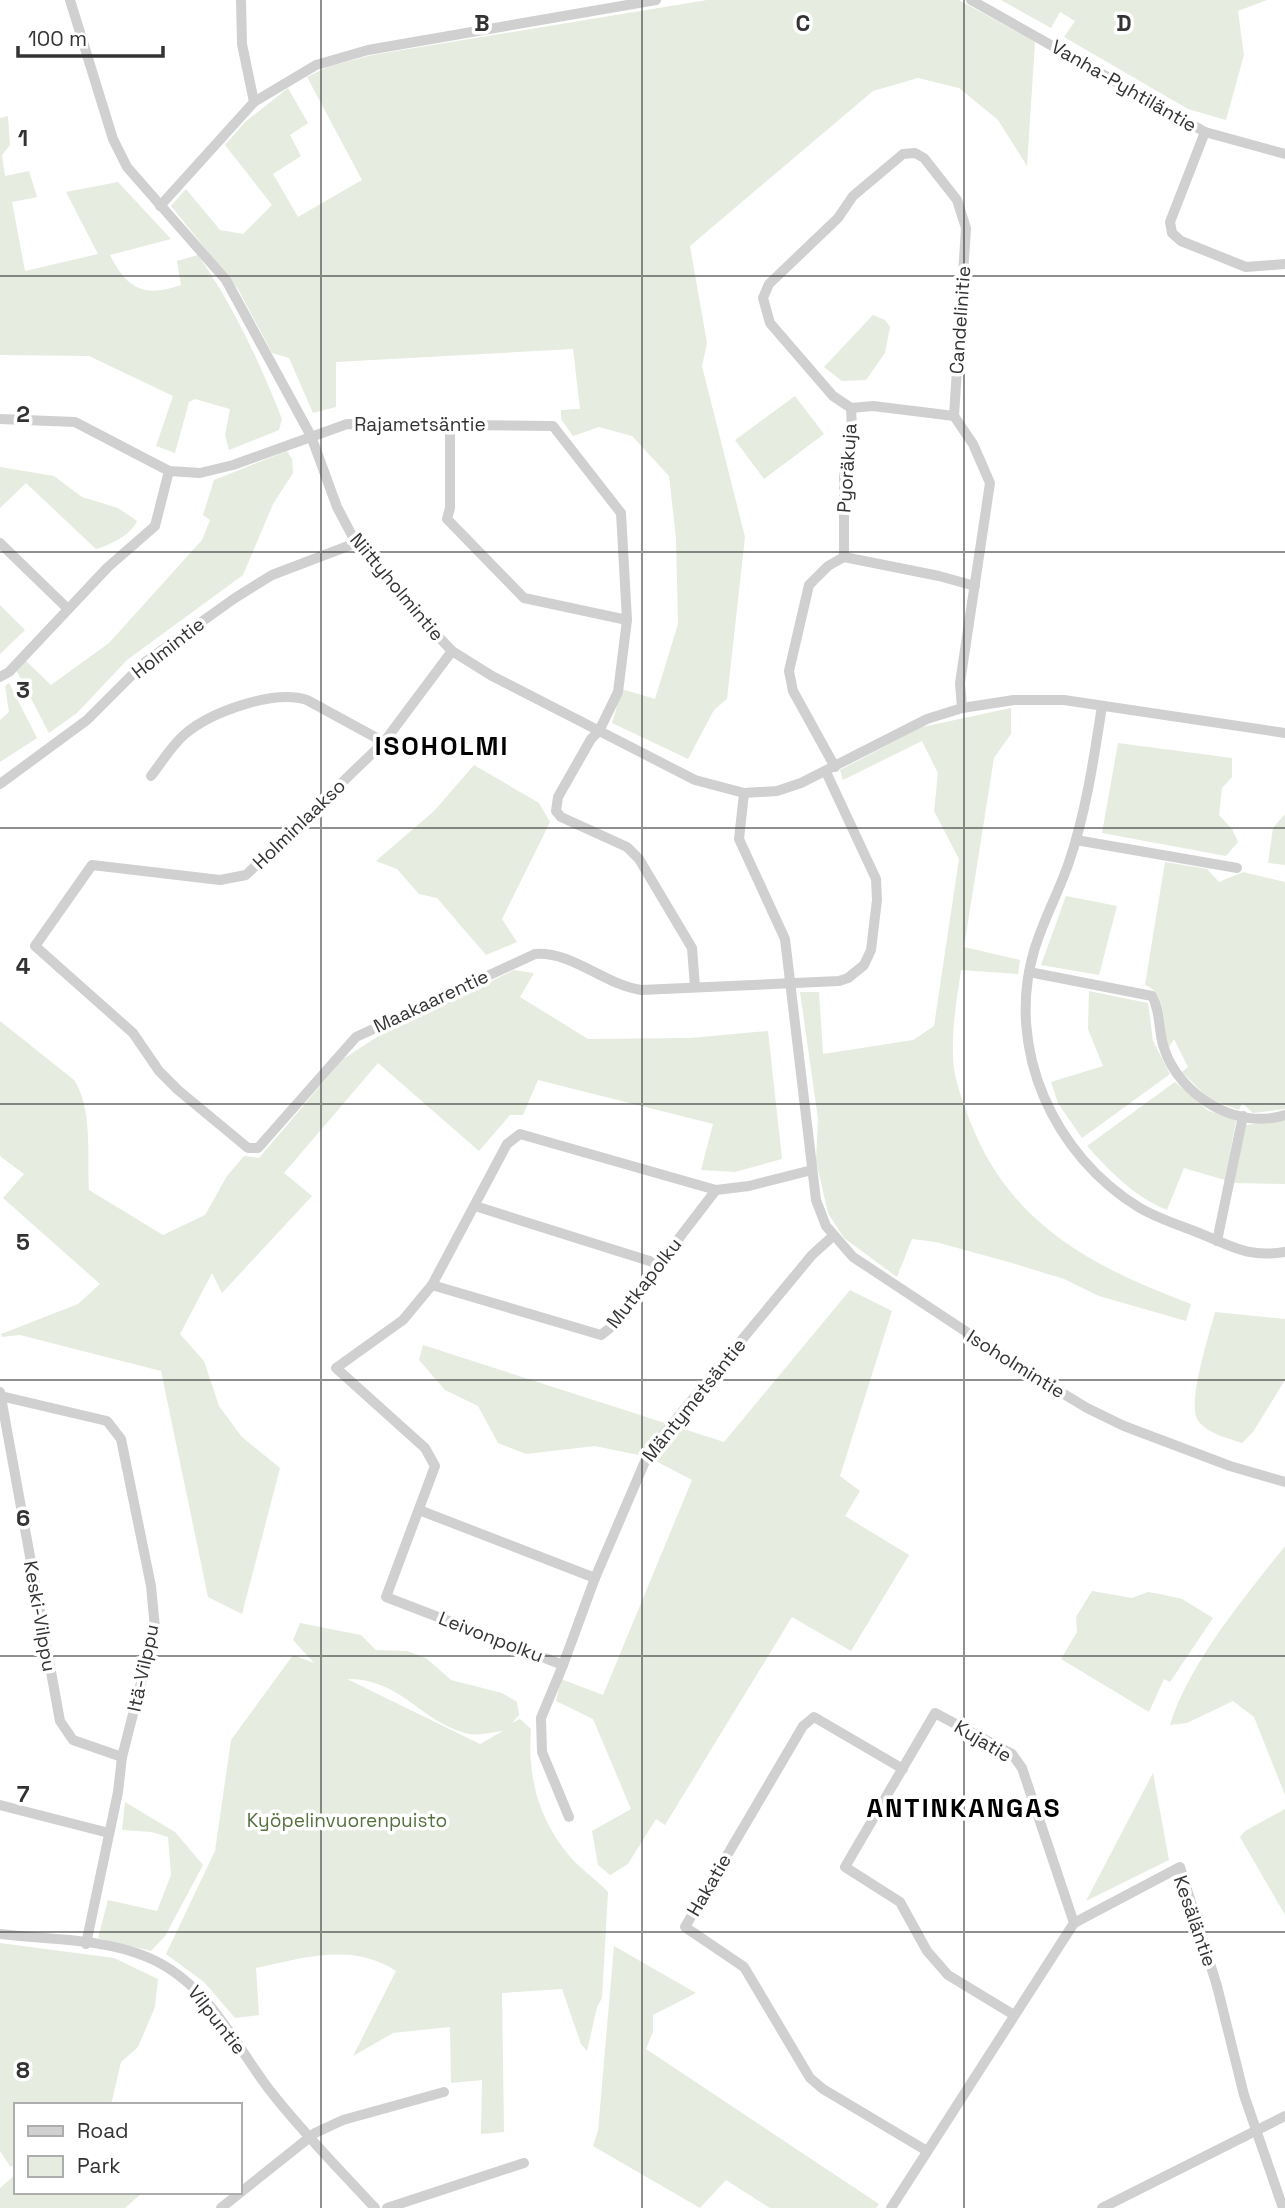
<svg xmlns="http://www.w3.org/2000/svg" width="1285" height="2208" font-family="'Space Grotesk',sans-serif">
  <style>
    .green { fill: #e6ecdf; fill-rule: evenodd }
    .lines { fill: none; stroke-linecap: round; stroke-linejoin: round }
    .minor { stroke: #d0d0d0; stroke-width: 10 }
    .grid { fill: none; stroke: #333; stroke-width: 2; stroke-opacity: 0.55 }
    .labels { text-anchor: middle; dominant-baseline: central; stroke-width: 7; stroke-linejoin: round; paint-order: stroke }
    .street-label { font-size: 19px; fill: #333; stroke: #fff }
    .park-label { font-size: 19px; fill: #56703f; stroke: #fff }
    .district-label { font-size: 26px; font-weight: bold; letter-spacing: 2px; fill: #000; stroke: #fff }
    .grid-label { font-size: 23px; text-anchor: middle; font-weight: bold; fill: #333; stroke: #fff; stroke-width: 7; stroke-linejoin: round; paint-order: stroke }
  </style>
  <rect width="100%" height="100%" fill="#fff"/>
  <g class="green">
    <polygon points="707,0 959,0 1035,42 1027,166 998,120 959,88 918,78 873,91 690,246 707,343 702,366 745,537 727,699 714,710 688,759 612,723 622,689 655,699 678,624 676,538 669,476 632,436 599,427 573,436 561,419 561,410 580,409 573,349 336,362 336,407 313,413 289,358 272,353 238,289 171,206 186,189 220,230 243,234 272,205 225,145 245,122 288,88 308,123 290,135 301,156 273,174 298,217 362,180 307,77 327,67 372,55"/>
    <polygon points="1001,0 1267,0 1238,11 1244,55 1226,120 1188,109 1064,37 1075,21 1060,12 1051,28"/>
    <path d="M 8,116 L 10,145 L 2,155 L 5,176 L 29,171 L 37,197 L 12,202 L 25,271 L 98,254 L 66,192 L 118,182 L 171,239 L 110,255 C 127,289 144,298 181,285 L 177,261 L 198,255 C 234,307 259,361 282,419 L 279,430 L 229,450 L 225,435 L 230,409 L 195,399 L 189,402 L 175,453 L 156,446 L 173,396 L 89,356 L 0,355 L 0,118 Z"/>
    <polygon points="873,315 885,320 890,327 885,353 866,380 842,381 824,367"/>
    <polygon points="795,396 824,434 764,479 735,440"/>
    <polygon points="287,451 292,459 293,473 273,504 243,575 127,660 77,713 49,733 14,666 22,657 51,685 109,643 202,540 210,520 203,515 214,480"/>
    <path d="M 0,467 L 54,476 L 82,497 L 118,508 L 137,521 C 131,535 110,545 96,549 L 26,483 L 0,508 Z"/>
    <polygon points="0,605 25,630 0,654"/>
    <polygon points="9,683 37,738 0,762 0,720 9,712 5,686"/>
    <path d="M 1011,708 L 1011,734 L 994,758 L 964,947 L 1020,960 L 1018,974 L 961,970 C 957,998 952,1026 953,1054 C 953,1078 962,1099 970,1121 C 1010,1225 1093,1267 1191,1304 L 1186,1321 L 1099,1296 L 1064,1279 L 1012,1263 L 936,1242 L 912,1239 L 897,1277 L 844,1238 L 828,1213 L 816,1161 L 818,1119 L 800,992 L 819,992 L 823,1054 L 913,1040 L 934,1026 L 959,859 L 934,811 L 938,773 L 922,741 L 843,780 L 840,770 L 922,727 Z"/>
    <polygon points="1118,743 1232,758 1232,777 1222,788 1219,815 1232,829 1238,842 1226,856 1102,833"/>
    <polygon points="474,765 539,803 550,822 502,919 517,942 486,955 437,898 419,894 397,869 376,861 434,811"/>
    <polygon points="1285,814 1285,865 1268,863 1273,828"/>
    <path d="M 1165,862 L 1207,869 L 1219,882 L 1243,872 L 1285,882 L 1285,1109 L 1253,1113 L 1242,1103 L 1239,1110 L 1209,1099 L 1182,1072 L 1188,1067 L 1174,1039 L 1168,1049 C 1162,1029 1169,994 1145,985 Z"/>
    <polygon points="1066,896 1117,906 1099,975 1041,965"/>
    <path d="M 514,970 L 534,973 L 520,997 L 588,1039 L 690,1038 L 768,1031 L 782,1159 L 735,1172 L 701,1170 L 713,1124 L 538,1080 L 523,1115 L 510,1115 L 479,1151 L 378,1063 L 284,1173 L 312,1196 L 222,1293 L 212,1273 L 180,1334 L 204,1361 L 219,1406 L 242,1437 L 280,1468 L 242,1614 L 208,1597 L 161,1371 L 20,1335 L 2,1337 L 1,1334 L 78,1304 L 100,1284 L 3,1198 L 24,1174 L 0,1156 L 0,1021 L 74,1080 C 93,1108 87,1157 89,1190 L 163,1235 L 205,1215 L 227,1176 L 244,1156 L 259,1158 L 343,1059 L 377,1037 Z"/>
    <polygon points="1089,991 1148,1003 1153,1041 1170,1074 1082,1138 1058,1103 1051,1082 1103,1066 1088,1029"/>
    <path d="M 1175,1082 L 1207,1110 L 1236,1121 L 1225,1180 L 1184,1168 L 1167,1210 C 1133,1196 1111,1172 1087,1146 Z"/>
    <polygon points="1285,1120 1285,1184 1233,1183 1246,1125"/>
    <polygon points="850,1290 892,1311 840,1476 860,1491 845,1516 909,1555 851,1651 792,1617 665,1825 656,1819 628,1864 610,1875 598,1865 592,1831 631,1809 593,1719 556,1701 561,1679 603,1695 692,1480 648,1457 595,1446 526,1454 498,1443 478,1406 445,1390 419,1360 423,1345 724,1442"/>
    <path d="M 1215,1312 L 1285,1319 L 1285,1380 L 1253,1432 L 1242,1443 C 1227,1438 1209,1434 1199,1422 C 1185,1406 1210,1333 1215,1312 Z"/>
    <path d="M 1285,1546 L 1285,1795 L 1254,1717 L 1233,1701 L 1187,1723 L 1170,1725 C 1188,1665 1246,1595 1285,1546 Z"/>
    <polygon points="1092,1591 1132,1598 1148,1592 1160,1594 1182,1599 1213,1618 1170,1682 1164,1679 1149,1712 1061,1659 1077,1632 1076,1617"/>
    <path d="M 300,1623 L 361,1635 L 376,1650 L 407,1651 L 426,1658 L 451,1680 L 502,1693 L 517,1702 L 519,1715 L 512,1723 L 520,1719 L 531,1729 C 527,1777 539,1822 572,1859 C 583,1871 597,1880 608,1892 L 602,1998 L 597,2007 L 587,2051 L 581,2044 L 562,1989 L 502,1993 L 504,2132 L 481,2134 L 482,2080 L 451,2083 L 450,2027 L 393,2033 L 353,2056 L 396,1971 C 353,1942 303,1958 256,1968 L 259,2015 L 235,2018 L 204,1982 L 166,1954 L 215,1851 L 231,1740 L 293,1655 L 314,1663 L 293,1640 ZM 347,1679 C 400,1678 419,1720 465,1733 C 478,1737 491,1732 503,1731 L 480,1744 Z"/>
    <polygon points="1153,1773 1169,1860 1086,1901"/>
    <polygon points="125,1802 175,1832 203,1865 165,1936 151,1951 98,1938 108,1900 157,1911 171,1875 168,1837 152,1832 122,1830"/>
    <polygon points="1285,1809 1285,1915 1240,1837 1245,1831"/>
    <polygon points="0,1943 114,1958 158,1979 155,2007 138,2047 121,2062 111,2105 16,2105 16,2167 10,2166 0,2151"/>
    <polygon points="614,1946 696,1993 653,2015 653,2032 646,2049 879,2204 876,2208 770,2208 726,2180 700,2208 593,2146 598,2131"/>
    <polygon points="16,2174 16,2192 143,2192 125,2208 0,2208 0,2188"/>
  </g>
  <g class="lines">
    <g class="minor">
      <polyline points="70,0 113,139 127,167 226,280 311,436 337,507 356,543 401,597 452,651 492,676 695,780 744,793 777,791 801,783 927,719 962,708 1014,700 1064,700 1285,733"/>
      <polyline points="241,0 242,44 254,102"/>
      <polyline points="971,0 1205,132 1285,154"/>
      <polyline points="1205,132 1170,222 1172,233 1181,241 1246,267 1285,264"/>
      <polyline points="160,206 254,102 316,65 368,50 656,0"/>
      <polyline points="851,408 873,406 954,416"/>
      <polyline points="0,419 75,422 169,471 200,473 233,465 347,424 553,426 621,513 627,620 618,692 599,731 591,739 558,797 556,811 561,817 627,847 639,859 692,948 695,987"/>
      <polyline points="450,423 450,508 447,519 524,598 627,620"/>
      <polyline points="0,543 68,609"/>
      <polyline points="844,557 844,477 852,428 851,408 833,396 770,323 763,298 769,284 838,218 853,196 903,154 915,153 924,158 957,200 966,228 954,416 973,444 990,483 960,683 962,708"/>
      <polyline points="844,557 939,576 975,586"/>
      <path d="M 452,651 L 384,742 L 246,875 L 220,880 L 92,865 L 35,946 L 133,1033 L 159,1071 L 178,1090 L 248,1148 L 258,1148 L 356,1037 L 535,954 C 572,951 605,985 641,990 L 839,981 L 848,978 L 864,965 L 871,950 L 877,900 L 876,879 L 826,772"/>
      <polyline points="0,677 9,672 108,567 155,526 169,471"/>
      <path d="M 1102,706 C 1094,758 1086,812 1069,862 C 1059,892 1043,920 1034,951 C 1005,1049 1054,1156 1140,1208 C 1159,1219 1179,1225 1199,1233 C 1232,1246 1247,1258 1285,1252"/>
      <polyline points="835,767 793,691 789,671 809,585 828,566 844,557"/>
      <path d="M 151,776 C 162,762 172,745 185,734 C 211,712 274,689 307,700 L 384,742"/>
      <polyline points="0,784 87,720 145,662 235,598 272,575 356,543"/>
      <polyline points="744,793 739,839 785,939 816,1200 826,1226 853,1257 1024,1370 1087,1408 1124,1426 1230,1466 1285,1482"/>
      <polyline points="1076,840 1237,868"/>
      <path d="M 1029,972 L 1152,996 C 1161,1011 1158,1031 1164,1048 C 1179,1095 1236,1131 1285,1115"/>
      <polyline points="475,1206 659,1264"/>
      <polyline points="1217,1241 1243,1116"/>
      <polyline points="432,1285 601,1335 610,1328 716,1190"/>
      <polyline points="0,1392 60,1721 73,1740 122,1757"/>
      <polyline points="1,1396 107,1421 121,1439 151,1586 155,1628 122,1757 118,1792 86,1944"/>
      <polyline points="419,1510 595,1578"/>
      <polyline points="563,1665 595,1578 649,1452 812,1255 833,1236"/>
      <polyline points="903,1769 814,1717 803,1726 685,1927 744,1967 810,2078 823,2089 927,2151"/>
      <polyline points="0,1805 109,1833"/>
      <polyline points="569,1817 542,1752 541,1718 563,1665 386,1597 435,1466 425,1448 336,1368 403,1320 432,1285 507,1144 520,1134 716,1190 749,1186 812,1170"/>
      <path d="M 0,1934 C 47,1940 103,1938 147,1957 C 207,1982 232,2040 268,2088 C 301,2131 339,2169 375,2208"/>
      <polyline points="1014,2015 948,1975 927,1951 900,1902 845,1867 935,1713 1012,1754 1022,1768 1074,1923"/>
      <polyline points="221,2208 315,2133 343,2120 444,2092"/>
      <polyline points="387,2208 524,2163"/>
      <polyline points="891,2208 1074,1923 1180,1867 1217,1986 1244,2095 1283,2208"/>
      <polyline points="1102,2208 1285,2116"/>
    </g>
  </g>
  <path class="grid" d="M 321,0 L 321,2208M 642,0 L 642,2208M 964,0 L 964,2208M 0,276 L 1285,276M 0,552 L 1285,552M 0,828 L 1285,828M 0,1104 L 1285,1104M 0,1380 L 1285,1380M 0,1656 L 1285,1656M 0,1932 L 1285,1932"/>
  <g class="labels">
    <g class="street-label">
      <text transform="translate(1124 86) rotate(30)">Vanha-Pyhtiläntie</text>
      <text transform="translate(960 320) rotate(-86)">Candelinitie</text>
      <text x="420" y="424">Rajametsäntie</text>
      <text transform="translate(847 468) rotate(-86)">Pyoräkuja</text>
      <text transform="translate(397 587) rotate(50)">Niittyholmintie</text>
      <text transform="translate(168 648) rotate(-38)">Holmintie</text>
      <text transform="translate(299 824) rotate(-44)">Holminlaakso</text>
      <text transform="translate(431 1001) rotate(-25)">Maakaarentie</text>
      <text transform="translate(644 1283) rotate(-52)">Mutkapolku</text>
      <text transform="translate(1016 1364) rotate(32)">Isoholmintie</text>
      <text transform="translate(694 1400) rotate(-51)">Mäntymetsäntie</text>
      <text transform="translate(40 1616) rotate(80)">Keski-Vilppu</text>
      <text transform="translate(491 1637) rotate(21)">Leivonpolku</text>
      <text transform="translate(143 1668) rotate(-78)">Itä-Vilppu</text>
      <text transform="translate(983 1741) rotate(31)">Kujatie</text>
      <text transform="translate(709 1885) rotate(-60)">Hakatie</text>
      <text transform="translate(1195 1921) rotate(71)">Kesäläntie</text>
      <text transform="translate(217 2020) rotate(52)">Vilpuntie</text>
    </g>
    <g class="park-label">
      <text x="347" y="1820">Kyöpelinvuorenpuisto</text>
    </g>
    <g class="district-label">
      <text x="442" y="746">ISOHOLMI</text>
      <text x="964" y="1808">ANTINKANGAS</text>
    </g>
  </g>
  <g class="grid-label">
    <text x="482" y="31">B</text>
    <text x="803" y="31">C</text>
    <text x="1124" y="31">D</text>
    <text x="23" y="146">1</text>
    <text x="23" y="422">2</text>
    <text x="23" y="698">3</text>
    <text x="23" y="974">4</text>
    <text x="23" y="1250">5</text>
    <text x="23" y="1526">6</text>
    <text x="23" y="1802">7</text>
    <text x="23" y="2078">8</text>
  </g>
  <rect x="14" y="2103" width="228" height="91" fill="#ffffff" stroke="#adadad" stroke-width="2"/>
  <rect x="28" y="2126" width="35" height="10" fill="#d0d0d0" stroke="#adadad" stroke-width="2"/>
  <text x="77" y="2138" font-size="21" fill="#333333">Road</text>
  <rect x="28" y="2156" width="35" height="21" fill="#e6ecdf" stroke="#adadad" stroke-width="2"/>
  <text x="77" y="2173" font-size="21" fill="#333333">Park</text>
  <path d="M18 46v10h145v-10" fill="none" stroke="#333333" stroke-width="3.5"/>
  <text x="28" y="46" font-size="21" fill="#333333" stroke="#ffffff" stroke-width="5" paint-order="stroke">100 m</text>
</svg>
